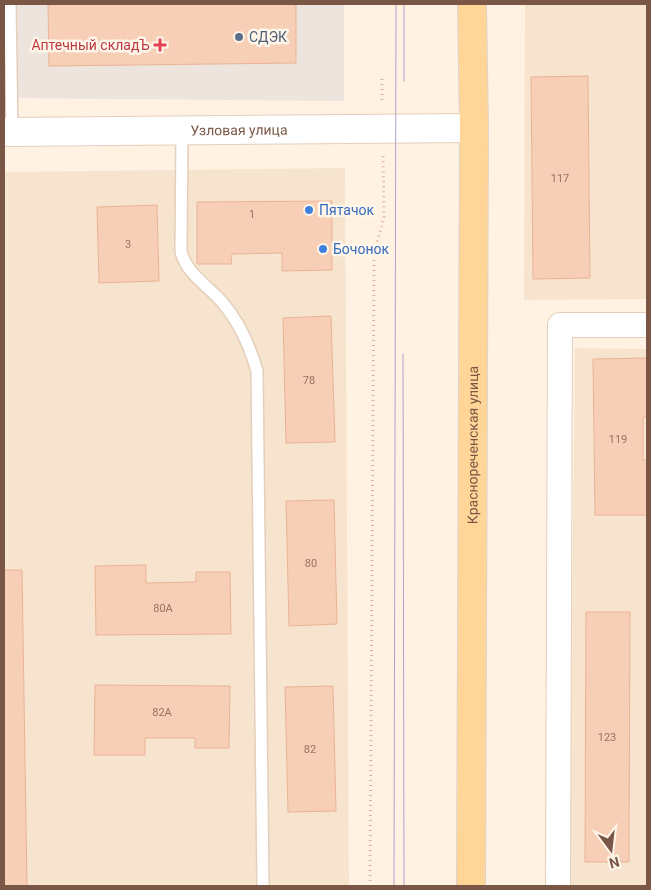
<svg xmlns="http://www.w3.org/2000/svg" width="651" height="890" font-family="Roboto,sans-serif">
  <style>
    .residential { fill: #f7e4cf }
    .industrial { fill: #ede4dd }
    .building { fill: #f7ceb6; stroke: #ebb395 }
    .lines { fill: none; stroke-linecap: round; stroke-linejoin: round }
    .service-casing { stroke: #e4cebc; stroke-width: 14 }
    .minor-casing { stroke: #e4cebc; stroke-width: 26 }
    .tertiary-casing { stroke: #e4cebc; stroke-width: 30 }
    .primary-casing { stroke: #dcd3cf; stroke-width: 30 }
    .path { stroke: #dcb199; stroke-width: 3; stroke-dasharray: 1 4; stroke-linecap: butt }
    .service { stroke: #fff; stroke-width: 11 }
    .minor { stroke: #fff; stroke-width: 24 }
    .tertiary { stroke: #fff; stroke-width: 28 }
    .primary { stroke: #ffd698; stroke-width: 28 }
    .tram { stroke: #b49fc9; stroke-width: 1 }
    .service-dot { fill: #5c6f8a; stroke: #fff6ea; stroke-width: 2 }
    .health-dot { fill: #e0444e; stroke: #fff6ea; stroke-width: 2 }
    .shop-dot { fill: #3f7fe0; stroke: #fff6ea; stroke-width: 2 }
    .labels { text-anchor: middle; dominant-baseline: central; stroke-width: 5; stroke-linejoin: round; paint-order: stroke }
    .number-label { font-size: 11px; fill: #987461 }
    .service-label { font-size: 14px; fill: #4e5e75; stroke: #fff6ea; text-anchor: start }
    .health-label { font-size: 14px; fill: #be3a42; stroke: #fff6ea; text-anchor: end }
    .street-label { font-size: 14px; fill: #795645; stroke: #fff6ea }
    .shop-label { font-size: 14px; fill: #366cbe; stroke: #fff6ea; text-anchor: start }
  </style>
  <rect width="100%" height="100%" fill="#fff2e2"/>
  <g class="residential">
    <polygon points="525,4 647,4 647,299 524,300"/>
    <polygon points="345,168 349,886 4,886 4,172"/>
    <polygon points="575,348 647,349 647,886 569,886"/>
  </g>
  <polygon class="industrial" points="4,4 344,4 344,101 4,98"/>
  <g class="building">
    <polygon points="48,4 296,4 296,63 49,66"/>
    <polygon points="588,76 590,278 533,279 531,77"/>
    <polygon points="332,201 332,270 282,271 282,253 232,254 231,264 197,264 197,202"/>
    <polygon points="157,205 159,281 99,283 97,207"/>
    <polygon points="331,316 335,442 286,443 283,318"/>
    <polygon points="647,358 647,417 643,417 643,460 647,460 647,515 595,515 593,359"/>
    <polygon points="334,500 337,624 289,626 286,501"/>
    <polygon points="146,565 146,583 196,582 196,572 230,572 231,634 96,635 95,566"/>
    <polygon points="4,570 22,570 27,886 4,886"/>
    <polygon points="586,612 630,612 629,862 585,862"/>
    <polygon points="95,685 230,686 229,748 195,748 195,738 145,738 145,755 94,755"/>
    <polygon points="333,686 336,811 288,812 285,687"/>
  </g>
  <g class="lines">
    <g class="service-casing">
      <g id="service">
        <polyline points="10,4 12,132"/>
        <path d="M 182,130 L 181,252 C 187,274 207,285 222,302 C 239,322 250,346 257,371 L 263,886"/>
      </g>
    </g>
    <g class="minor-casing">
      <polyline id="minor" points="558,886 560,325 647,325"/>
    </g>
    <g class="tertiary-casing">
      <g id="tertiary">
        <path id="s1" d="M 4,132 L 474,128"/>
      </g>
    </g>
    <g class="primary-casing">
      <g id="primary">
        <path id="s2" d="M 471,886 L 474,128 L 472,4"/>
      </g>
    </g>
    <g class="path">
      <polyline points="382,79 382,103"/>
      <polyline points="370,886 374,254 384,217 383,154"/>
    </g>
    <use href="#service" class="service"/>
    <use href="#minor" class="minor"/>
    <use href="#tertiary" class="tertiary"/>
    <use href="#primary" class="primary"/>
    <g class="tram">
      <polyline points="404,4 404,81"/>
      <polyline points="403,354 404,886"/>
      <polyline points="394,886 396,4"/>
    </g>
  </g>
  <circle class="service-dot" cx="239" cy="37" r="5"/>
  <path class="health-dot" d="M157.5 37.5h5v5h5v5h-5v5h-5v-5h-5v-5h5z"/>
  <g class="shop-dot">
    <circle cx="309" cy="210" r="5"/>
    <circle cx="323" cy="249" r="5"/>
  </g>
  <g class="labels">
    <g class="number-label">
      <text x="560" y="178">117</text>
      <text x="252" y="214">1</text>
      <text x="128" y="244">3</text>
      <text x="309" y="380">78</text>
      <text x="618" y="439">119</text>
      <text x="311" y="563">80</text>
      <text x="163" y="608">80А</text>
      <text x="162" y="712">82А</text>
      <text x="607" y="737">123</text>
      <text x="310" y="749">82</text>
    </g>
    <g class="service-label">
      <text x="249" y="37">СДЭК</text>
    </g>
    <g class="health-label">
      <text x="150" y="45">Аптечный складЪ</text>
    </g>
    <g class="street-label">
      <text stroke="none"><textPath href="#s1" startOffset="235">Узловая улица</textPath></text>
      <text stroke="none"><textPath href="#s2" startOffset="441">Краснореченская улица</textPath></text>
    </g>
    <g class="shop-label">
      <text x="319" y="210">Пятачок</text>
      <text x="333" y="249">Бочонок</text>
    </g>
  </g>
  <rect width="651" height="890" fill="none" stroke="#795645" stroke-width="10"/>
  <g transform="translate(611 850) rotate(165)" stroke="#fff6ea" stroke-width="4" paint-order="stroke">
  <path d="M0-4L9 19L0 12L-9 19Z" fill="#795645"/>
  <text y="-8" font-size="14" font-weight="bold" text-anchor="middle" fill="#795645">N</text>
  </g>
</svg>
